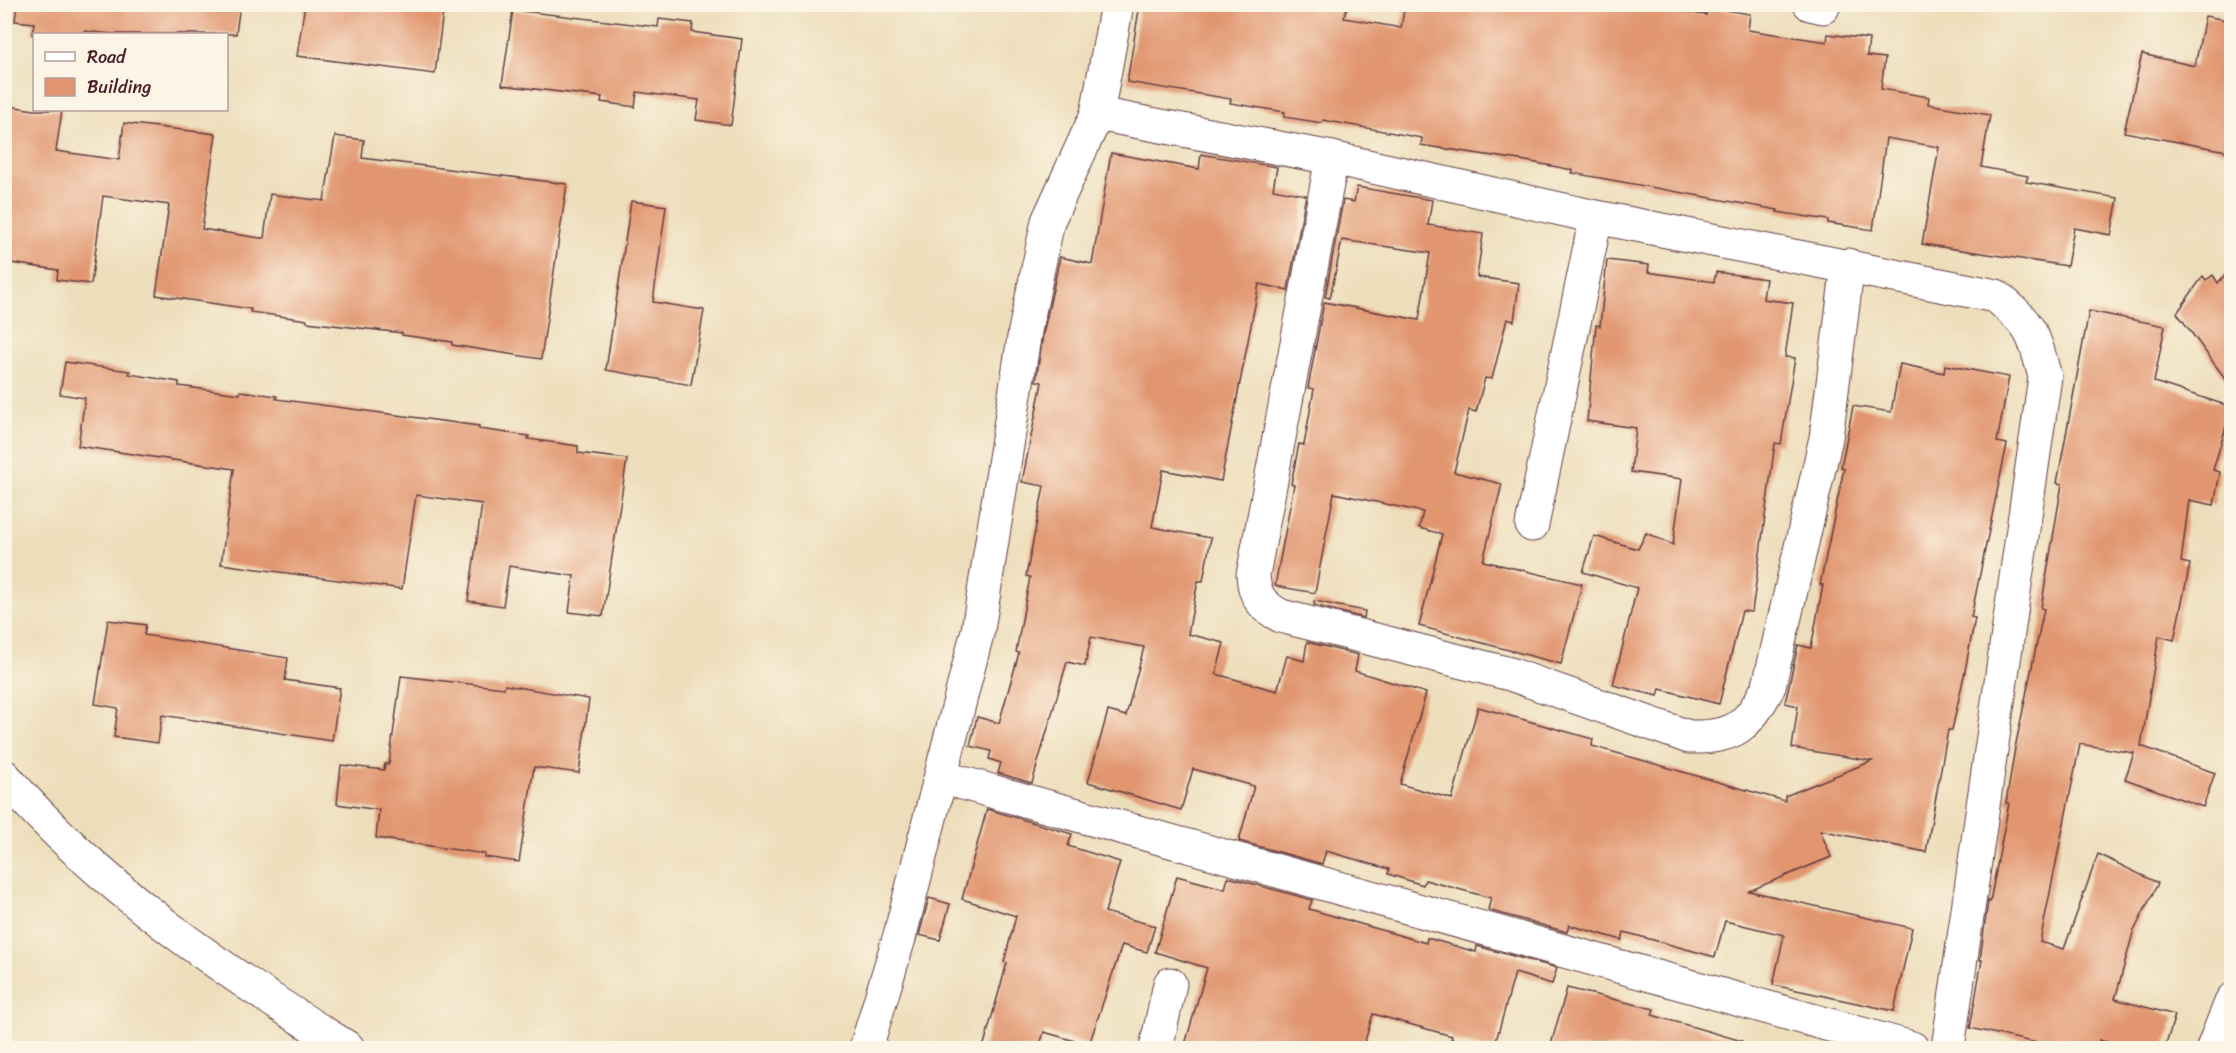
<svg xmlns="http://www.w3.org/2000/svg" width="2236" height="1053" font-family="Sriracha,sans-serif">
  <style>
    .building { fill: #e19670 }
    .lines { fill: none; stroke-linecap: round; stroke-linejoin: round }
    .minor-casing { stroke: #623c41; stroke-width: 35 }
    .tertiary-casing { stroke: #623c41; stroke-width: 35 }
    .minor { stroke: #fff; stroke-width: 33 }
    .tertiary { stroke: #fff; stroke-width: 33 }
  </style>
  <rect width="100%" height="100%" fill="#fcf5e5"/>
  <filter id="ink" filterUnits="userSpaceOnUse"><feTurbulence type="fractalNoise" baseFrequency=".0167" numOctaves="2"/><feDisplacementMap in="SourceGraphic" scale="12" xChannelSelector="R" yChannelSelector="G"/><feConvolveMatrix kernelMatrix="1 2 1 2 8 2 1 2 1" color-interpolation-filters="sRGB"/></filter>
  <filter id="wash" filterUnits="userSpaceOnUse"><feTurbulence type="fractalNoise" baseFrequency=".008" numOctaves="4" result="noise"/><feDisplacementMap in="SourceGraphic" scale="24" xChannelSelector="R" yChannelSelector="G"/><feGaussianBlur stdDeviation="1.35" result="paint"/><feColorMatrix in="noise" values="0 0 0 0 0 0 0 0 0 0 0 0 0 0 0 0 0 1.4 0 .05"/><feComposite in="paint" operator="in"/></filter>
  <g filter="url(#wash)">
    <rect width="100%" height="100%" fill="#eddebb"/>
    <g id="blocks">
      <g class="building">
        <polygon points="17,4 240,4 236,34 112,34 84,31 84,34 32,34 34,23 15,21"/>
        <polygon points="305,4 444,4 435,74 297,56"/>
        <polygon points="1140,4 1347,4 1344,18 1401,28 1405,4 1644,4 1706,15 1707,7 1750,14 1748,30 1827,42 1828,34 1869,39 1867,56 1885,58 1881,89 1929,97 1928,104 1990,115 1981,167 2028,176 2026,182 2118,198 2111,235 2074,228 2067,266 1922,244 1939,147 1886,138 1873,230 1828,223 1828,220 1777,212 1778,210 1572,173 1573,170 1526,161 1421,145 1422,138 1323,120 1322,123 1284,117 1285,112 1230,103 1231,99 1127,82"/>
        <polygon points="513,10 658,27 659,19 693,23 692,32 742,39 731,125 696,120 699,100 637,92 635,107 601,102 602,97 502,85"/>
        <polygon points="2205,16 2232,21 2232,152 2124,132 2142,54 2195,66"/>
        <polygon points="4,105 34,110 62,110 56,151 119,160 124,123 216,134 202,229 260,238 264,238 270,194 324,201 335,136 364,140 362,158 567,184 541,359 452,345 452,342 402,335 402,333 307,322 307,320 250,312 251,309 156,295 169,205 103,196 91,284 57,280 58,270 4,262"/>
        <polygon points="1111,153 1199,169 1201,154 1277,167 1273,189 1306,195 1288,290 1259,284 1221,481 1163,470 1152,527 1211,538 1203,581 1198,581 1188,634 1224,643 1216,674 1277,691 1287,656 1304,661 1307,642 1358,655 1355,671 1426,693 1400,784 1452,799 1478,707 1593,739 1592,746 1785,801 1785,796 1872,761 1792,748 1798,706 1785,703 1798,645 1811,648 1823,585 1820,585 1844,468 1841,467 1853,406 1891,412 1900,364 1944,373 1945,365 2009,377 1997,442 2007,444 1971,617 1975,618 1965,671 1952,730 1948,730 1926,852 1820,830 1831,857 1749,891 1912,928 1894,1011 1773,985 1784,935 1725,921 1715,957 1624,932 1622,940 1569,925 1567,932 1488,910 1491,898 1425,880 1423,885 1388,874 1389,869 1326,851 1322,864 1239,841 1254,786 1193,769 1181,810 1088,782 1108,711 1126,716 1144,647 1091,637 1085,666 1067,662 1032,783 998,773 1001,763 989,759 991,751 970,746 977,717 999,723 1019,653 1016,652 1030,577 1026,576 1044,486 1022,482 1042,382 1036,381 1043,334 1060,257 1092,264"/>
        <polygon points="1357,187 1432,200 1428,225 1483,234 1477,277 1519,283 1514,321 1507,319 1492,379 1485,378 1476,412 1469,410 1454,472 1502,484 1483,561 1582,584 1561,664 1419,626 1442,534 1419,528 1423,512 1334,493 1315,593 1275,586 1294,485 1291,484 1299,444 1304,445 1314,389 1308,388 1324,302 1419,320 1430,253 1342,240 1330,298 1325,297 1343,200 1354,202"/>
        <polygon points="631,201 666,206 653,302 704,310 691,385 606,370"/>
        <polygon points="1607,260 1649,265 1648,272 1714,282 1716,272 1766,279 1763,299 1793,303 1785,357 1795,358 1781,444 1775,443 1752,612 1742,611 1719,704 1660,689 1658,696 1613,685 1637,588 1583,572 1594,536 1638,549 1646,533 1673,545 1682,479 1631,472 1636,428 1587,421 1596,325 1600,326"/>
        <polygon points="2232,266 2232,388 2177,313 2203,276 2206,280 2213,275 2218,283"/>
        <polygon points="2089,311 2165,326 2154,382 2232,407 2213,470 2220,472 2214,505 2189,500 2181,562 2190,564 2174,640 2159,636 2141,746 2215,773 2203,807 2125,779 2134,753 2080,744 2040,942 2064,949 2098,854 2158,883 2133,933 2115,999 2175,1015 2165,1048 2131,1048 2099,1040 2097,1048 2059,1048 1970,1028 1982,960 1980,960 1988,901 1990,902 2009,803 2006,803 2015,748 2044,609 2041,608 2062,484 2057,483"/>
        <polygon points="65,362 130,371 129,374 179,382 179,386 240,394 240,391 277,396 276,399 479,426 479,429 529,436 528,439 578,446 578,453 627,459 603,616 569,612 574,576 509,566 503,606 468,601 482,504 416,495 402,589 221,564 234,469 78,446 85,398 60,394"/>
        <polygon points="1314,601 1365,611 1364,618 1314,605"/>
        <polygon points="108,620 146,625 144,635 288,658 285,680 340,688 332,741 162,715 158,743 114,737 118,708 95,704"/>
        <polygon points="401,676 504,688 505,685 589,699 579,773 534,767 519,862 484,857 485,854 376,838 379,810 337,804 341,765 384,770 385,764 389,764"/>
        <polygon points="987,809 1072,834 1068,846 1120,862 1105,912 1155,926 1147,952 1122,945 1089,1045 1044,1032 1039,1048 983,1048 1007,963 1004,962 1016,916 962,899"/>
        <polygon points="1177,876 1225,889 1228,877 1312,900 1309,909 1426,943 1427,938 1476,952 1477,946 1557,968 1552,984 1515,973 1494,1048 1484,1048 1451,1039 1452,1036 1373,1014 1363,1048 1184,1048 1207,968 1155,952"/>
        <polygon points="929,898 950,904 940,940 919,935"/>
        <polygon points="1567,988 1654,1009 1652,1015 1742,1041 1741,1048 1550,1048"/>
      </g>
    </g>
  </g>
  <g filter="url(#ink)">
    <use href="#blocks" fill-opacity="0" stroke="#623c41" stroke-width="1.5"/>
    <g class="lines">
      <g class="minor-casing">
        <g id="minor">
          <polyline points="1810,4 1823,7"/>
          <polyline points="1097,114 1117,4"/>
          <path d="M 1332,158 L 1253,575 C 1254,596 1262,606 1281,616 L 1510,674 L 1689,737 C 1736,738 1748,726 1769,686 L 1826,438 L 1848,265"/>
          <polyline points="1532,525 1596,217"/>
          <polyline points="941,777 1912,1048"/>
          <path d="M 866,1048 L 900,935 L 978,630 L 1025,331 L 1048,221 L 1097,114 L 1332,158 L 1596,217 L 1996,296 C 2032,326 2033,332 2045,377 L 1948,1048"/>
          <polyline points="1156,1048 1170,984"/>
          <polyline points="2213,1048 2232,1000"/>
        </g>
      </g>
      <g class="tertiary-casing">
        <path id="tertiary" d="M 4,776 C 100,887 224,972 348,1048"/>
      </g>
      <use href="#minor" class="minor"/>
      <use href="#tertiary" class="tertiary"/>
    </g>
  </g>
  <rect width="2236" height="1053" fill="none" stroke="#fcf5e5" stroke-width="24"/>
  <rect x="33" y="33" width="195" height="78" fill="#fcf5e5" stroke="#b59f9b" stroke-width="1.5"/>
  <rect x="45" y="52" width="30" height="9" fill="#ffffff" stroke="#b59f9b" stroke-width="1.5"/>
  <text x="87" y="63" font-size="18" fill="#4a1f2b">Road</text>
  <rect x="45" y="78" width="30" height="18" fill="#e19670" stroke="#b59f9b" stroke-width="1.5"/>
  <text x="87" y="93" font-size="18" fill="#4a1f2b">Building</text>
</svg>
